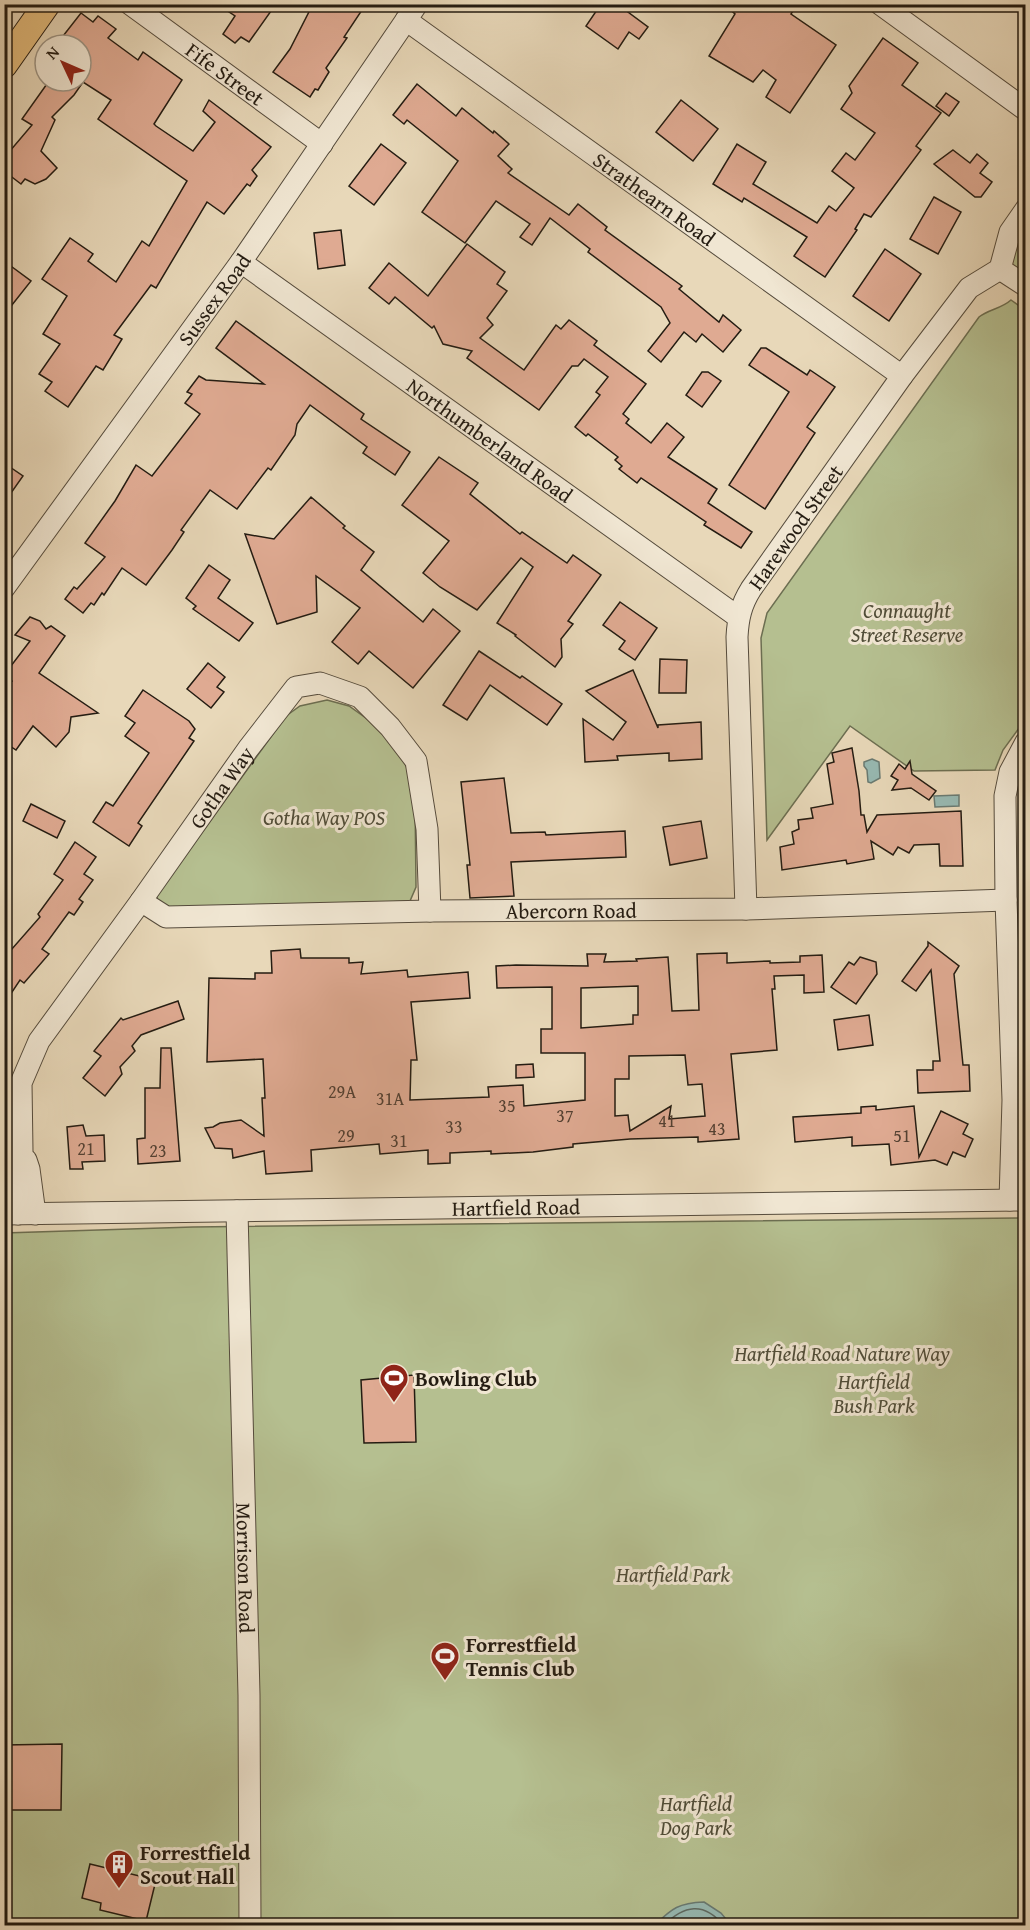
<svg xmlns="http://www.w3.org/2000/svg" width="1030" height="1930" font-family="'Gentium Book Plus',serif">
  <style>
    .green { fill: #b5bf90; stroke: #6c6e51; stroke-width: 1.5 }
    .water { fill: #97b9b2; stroke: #697a72; stroke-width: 1.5 }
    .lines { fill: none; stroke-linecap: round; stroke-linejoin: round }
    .shore { stroke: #5e6a62; stroke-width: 1.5 }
    .building { fill: #dfaa92; stroke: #241c12; stroke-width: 1.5; fill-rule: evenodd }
    .minor-casing { stroke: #554b3c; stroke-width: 23 }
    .major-casing { stroke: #241c12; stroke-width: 28 }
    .minor { stroke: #f0e6d2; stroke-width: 21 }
    .major { stroke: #e4bc7c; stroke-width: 26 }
    .labels { text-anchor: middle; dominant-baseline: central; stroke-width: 6; stroke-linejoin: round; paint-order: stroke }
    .number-label { font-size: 18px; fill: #534032 }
    .street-label { font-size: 21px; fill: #241c12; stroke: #f0e6d2 }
    .park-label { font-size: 21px; font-style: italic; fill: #504d38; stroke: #f0e6d2 }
    .poi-label { font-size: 21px; font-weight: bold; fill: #241c12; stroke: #f0e6d2; text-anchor: start }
  </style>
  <rect width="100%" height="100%" fill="#e8d8b9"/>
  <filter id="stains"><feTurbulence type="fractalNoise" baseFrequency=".00333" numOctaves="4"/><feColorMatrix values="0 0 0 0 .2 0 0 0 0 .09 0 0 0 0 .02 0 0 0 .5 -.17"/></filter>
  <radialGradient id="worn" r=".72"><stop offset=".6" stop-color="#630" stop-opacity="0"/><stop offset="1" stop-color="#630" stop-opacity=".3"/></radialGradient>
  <g class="green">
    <polygon points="1025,209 1025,286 1000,269"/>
    <path d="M 1011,300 L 1025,310 L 1025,720 L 1003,750 L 995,770 L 914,771 L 850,726 L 767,840 L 761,638 L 767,613 L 979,317 C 989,309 1001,309 1011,300 Z"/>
    <polygon points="327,700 349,706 370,721 397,748 408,770 415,800 416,887 410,901 167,912 157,902 157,896 161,889 286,716 300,706"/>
    <polygon points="1025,1218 1025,1925 5,1925 4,1233 193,1227"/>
  </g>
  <g class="water">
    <polygon points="872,759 879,762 880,778 871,783 868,782 867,770 864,766 864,762"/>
    <polygon points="959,795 959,806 935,807 934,796"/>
    <path d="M 704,1902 L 721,1913 L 731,1925 L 655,1925 C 672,1908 679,1903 704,1902 Z"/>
  </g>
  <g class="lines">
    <path class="shore" d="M 663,1926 C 684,1905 704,1901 724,1926"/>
  </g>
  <g class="building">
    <polygon points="217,4 276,4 249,42 241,37 235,43 223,34 235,16"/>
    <polygon points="313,4 366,4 344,37 347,38 326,68 329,72 318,90 315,89 310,97 273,72 290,49"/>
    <polygon points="601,4 617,4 648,27 639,39 629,32 618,49 586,26"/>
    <polygon points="724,4 797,4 791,14 836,45 790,113 766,97 776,80 763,70 753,82 709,56 735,14"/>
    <polygon points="81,13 93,22 98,16 116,29 108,38 138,60 143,52 182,80 154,124 156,126 193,151 215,122 203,111 209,100 271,147 252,170 257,176 250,186 247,184 224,214 207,202 156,288 151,285 114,335 122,339 103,370 96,366 68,407 45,391 52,382 39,374 60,344 43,334 67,296 42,279 70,238 93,254 88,261 116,282 142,241 149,246 187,181 98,119 111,100 83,82 74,95 52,117 55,120 41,151 57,168 46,179 35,184 25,179 21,184 4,171 4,158 32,125 22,119 49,81 82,81 81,45 56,45"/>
    <polygon points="883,38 918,63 902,85 941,113 916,146 921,150 871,217 864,214 855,229 857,230 825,277 794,256 807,237 744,198 742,202 713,184 737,144 766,162 753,184 817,223 829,206 836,211 854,188 832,171 846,153 855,160 875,133 841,109 852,93 849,86"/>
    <polygon points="417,84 456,116 462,108 493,133 494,131 509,144 498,156 512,169 508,173 569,215 578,204 607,227 605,230 682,286 679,289 719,322 723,315 741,330 723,352 702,334 696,342 684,332 661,362 648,351 670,323 661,307 588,252 590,249 550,218 532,245 520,237 530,224 496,201 465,243 422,212 458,161 407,120 404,124 393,115"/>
    <polygon points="946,93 959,102 949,116 936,106"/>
    <polygon points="681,100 718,129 693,161 656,132"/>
    <polygon points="381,144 406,163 374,205 349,186"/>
    <polygon points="953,150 970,163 977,154 988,163 980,173 992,182 981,197 975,197 934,164"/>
    <polygon points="934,197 961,212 938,254 910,239"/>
    <polygon points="341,230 345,265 318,269 314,233"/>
    <polygon points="467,244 505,272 497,284 507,291 487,318 493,325 480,338 524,370 556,325 561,329 569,320 597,341 594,345 646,384 623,414 629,419 626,423 651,443 667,423 684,437 668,457 717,489 708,503 752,532 741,548 704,525 706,522 641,478 637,483 619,469 622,466 615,460 618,457 588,434 586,436 575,427 600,395 596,392 608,377 584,359 578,366 572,366 539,410 467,358 472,351 443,344 434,326 432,328 395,297 389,304 369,288 389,263 428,296"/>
    <polygon points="885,249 921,274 889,321 853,296"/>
    <polygon points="4,261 31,281 4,315"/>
    <polygon points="236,321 364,414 361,419 410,452 395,475 363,453 367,447 310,405 297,424 295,435 271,470 268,468 237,509 210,490 181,530 184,532 172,550 146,585 122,568 104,595 102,593 94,605 91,603 83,613 65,599 74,587 77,589 105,557 85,543 115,501 136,465 152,476 200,414 185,403 192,394 187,392 199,376 206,380 264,384 216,348"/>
    <polygon points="761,348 766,348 807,375 810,370 835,387 807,427 815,433 765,509 729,485 789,392 749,365"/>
    <polygon points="702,372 708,372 721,381 702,407 686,395"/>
    <polygon points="439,457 478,483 470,494 520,534 522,532 567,563 573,555 601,575 568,621 573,624 561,639 562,657 555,667 515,636 516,635 497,623 533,567 521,558 477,610 440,587 423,573 449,541 402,505"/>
    <polygon points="4,463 23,476 4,503"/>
    <polygon points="311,497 345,526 343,528 374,552 361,570 423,622 433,609 460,631 413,688 369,651 358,664 332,642 360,608 316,576 317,612 277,624 245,534 274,539"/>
    <polygon points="209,565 230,580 218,598 253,623 239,641 193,609 196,606 186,598"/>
    <polygon points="620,602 657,628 635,660 619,649 625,641 603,625"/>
    <polygon points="30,617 40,621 46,629 51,626 65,636 39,673 98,713 71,717 69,732 56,747 33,726 16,750 4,742 4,690 12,681 4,675 30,641 15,635"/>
    <polygon points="479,651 520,678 522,676 562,704 547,725 490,685 467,720 443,705"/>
    <polygon points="660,659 687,660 686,693 659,693"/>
    <polygon points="208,663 225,677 217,687 224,692 211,708 187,689"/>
    <polygon points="633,670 658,728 658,725 701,722 702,759 669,761 669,753 617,756 618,760 585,762 583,719 613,740 626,722 586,691"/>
    <polygon points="143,690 189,721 195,729 189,738 194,741 138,823 142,826 129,846 93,822 106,802 113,806 149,753 125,736 135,723 125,716"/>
    <polygon points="852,748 859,791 861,815 864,815 867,832 877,815 961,811 963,866 940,866 939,844 914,845 909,853 898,847 893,855 871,841 874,859 847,864 846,860 782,870 780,847 794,844 792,832 799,829 798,820 813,818 811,808 833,804 827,764 834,762 832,753"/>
    <polygon points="910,761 912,774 936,791 929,800 911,788 892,790 898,780 891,776 899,764 905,769"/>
    <polygon points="504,778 511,833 545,832 546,835 625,831 626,857 511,862 514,896 470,898 467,865 470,865 461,782"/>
    <polygon points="31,804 65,821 57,838 23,821"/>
    <polygon points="701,821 707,858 670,865 663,827"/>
    <polygon points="75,842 96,857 84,874 93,880 79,899 83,902 74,915 69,912 42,949 49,954 24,983 20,980 4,1004 4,958 40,917 38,914 63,880 54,874"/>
    <polygon points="928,942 959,966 954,974 963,1065 969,1065 970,1091 918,1093 917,1070 933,1070 933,1061 940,1061 931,970 916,991 902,981 928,946"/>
    <path d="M 300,949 L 301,958 L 349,958 L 349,963 L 363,962 L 361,974 L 407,970 L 408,977 L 468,972 L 470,998 L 411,1002 L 417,1060 L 411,1060 L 410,1100 L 489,1097 L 488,1087 L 523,1085 L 524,1106 L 585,1100 L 585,1053 L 541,1053 L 541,1029 L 552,1029 L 552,987 L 497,988 L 496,966 L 516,965 L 588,966 L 587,954 L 606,954 L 604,962 L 637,961 L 636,959 L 668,957 L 672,1011 L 699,1010 L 697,954 L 727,953 L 727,963 L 770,961 L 770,963 L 800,962 L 800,956 L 822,955 L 824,992 L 804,993 L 804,975 L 774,976 L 775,989 L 772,989 L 777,1050 L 731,1054 L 739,1139 L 698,1142 L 698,1137 L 630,1139 L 573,1144 L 573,1147 L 533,1152 L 491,1154 L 491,1151 L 450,1153 L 450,1163 L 428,1164 L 428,1150 L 380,1154 L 379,1144 L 311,1150 L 312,1171 L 266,1174 L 264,1151 L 233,1158 L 232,1149 L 215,1148 L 205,1128 L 213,1127 L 220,1123 L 241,1120 L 264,1136 L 262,1098 L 265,1098 L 263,1059 L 207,1062 L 209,978 L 255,979 L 255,973 L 272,973 L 271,951 ZM 638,986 L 638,1015 L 633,1015 L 633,1024 L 581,1028 L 581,988 ZM 685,1055 L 688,1085 L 702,1084 L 705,1116 L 669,1119 L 671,1106 L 630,1131 L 628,1115 L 615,1116 L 615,1079 L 629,1079 L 629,1056 Z"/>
    <polygon points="860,957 876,962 877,974 856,1004 831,987 849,962 854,965"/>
    <polygon points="178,1001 184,1019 141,1035 132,1046 135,1051 120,1067 122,1074 105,1096 83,1078 101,1056 94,1051 121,1018 123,1020"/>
    <polygon points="869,1015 873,1045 838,1050 834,1020"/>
    <polygon points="161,1048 171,1048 180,1161 138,1164 137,1139 145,1138 145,1088 160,1088"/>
    <polygon points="533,1064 534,1077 516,1078 516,1065"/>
    <polygon points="876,1106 876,1110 914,1106 919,1157 941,1111 968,1124 963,1134 973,1139 965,1157 953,1152 947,1165 935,1160 891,1165 889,1144 852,1146 852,1137 795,1142 793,1117 861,1113 861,1107"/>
    <polygon points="83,1125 86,1136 104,1135 105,1161 82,1162 83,1169 70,1169 67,1127"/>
    <polygon points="414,1375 416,1442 364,1443 361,1380"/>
    <polygon points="62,1744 61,1810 4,1810 4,1745"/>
    <polygon points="90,1864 156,1880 146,1921 100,1910 101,1903 82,1898"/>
  </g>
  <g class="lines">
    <g class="minor-casing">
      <g id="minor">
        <path id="s1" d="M 130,4 L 322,144"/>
        <polyline points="880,4 1026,110"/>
        <path id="s2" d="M 406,20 L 902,376"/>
        <path id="s3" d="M 241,262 L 738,617"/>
        <polyline points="1000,269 1026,286"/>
        <path id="s4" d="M 4,588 L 241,262 L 417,4"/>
        <path id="s5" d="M 141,901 L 166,917 L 430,911 L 746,909 L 1006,900"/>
        <path id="s6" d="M 746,909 L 737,637 C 738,618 741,605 751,589 L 902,376 L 969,288 L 1000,269 L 1010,232 L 1026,209"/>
        <polyline points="26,1160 29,1169 35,1214"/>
        <polyline points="1010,1200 1013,1100 1006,900 1005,796 1010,772 1026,742"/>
        <path id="s7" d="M 237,1211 L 249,1695 L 250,1926"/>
        <path id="s8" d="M 4,1214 L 1026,1200"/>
        <path id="s9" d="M 18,1214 L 16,1175 L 22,1151 L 21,1083 L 39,1041 L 141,901 L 248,749 L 296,687 L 320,683 L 360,697 L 390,727 L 416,761 L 427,829 L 430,911"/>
      </g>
    </g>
    <g class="major-casing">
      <polyline id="major" points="4,65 47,4"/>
    </g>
    <use href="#minor" class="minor"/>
    <use href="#major" class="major"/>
  </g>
  <defs>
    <g id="stadium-pin" transform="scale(1.5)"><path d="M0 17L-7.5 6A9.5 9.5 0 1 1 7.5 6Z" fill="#8f2418" stroke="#f0e6d2"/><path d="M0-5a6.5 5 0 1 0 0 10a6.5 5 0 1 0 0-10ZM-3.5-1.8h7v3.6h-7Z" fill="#fff"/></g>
    <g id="building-pin" transform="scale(1.5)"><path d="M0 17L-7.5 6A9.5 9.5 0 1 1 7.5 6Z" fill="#8f2418" stroke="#f0e6d2"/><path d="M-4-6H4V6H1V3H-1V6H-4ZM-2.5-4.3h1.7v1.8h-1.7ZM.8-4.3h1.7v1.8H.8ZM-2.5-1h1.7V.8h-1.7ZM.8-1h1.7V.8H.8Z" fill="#fff"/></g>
  </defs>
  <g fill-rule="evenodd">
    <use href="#stadium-pin" x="394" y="1378"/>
    <use href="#stadium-pin" x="445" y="1656"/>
    <use href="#building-pin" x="119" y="1864"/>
  </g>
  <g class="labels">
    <g class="number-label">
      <text x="342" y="1091">29A</text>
      <text x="390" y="1098">31A</text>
      <text x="507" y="1105">35</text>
      <text x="565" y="1115">37</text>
      <text x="667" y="1120">41</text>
      <text x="454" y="1126">33</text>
      <text x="717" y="1128">43</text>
      <text x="346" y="1135">29</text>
      <text x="902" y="1135">51</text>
      <text x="399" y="1140">31</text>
      <text x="86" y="1148">21</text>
      <text x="158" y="1150">23</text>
    </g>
    <g class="street-label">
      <text stroke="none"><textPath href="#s1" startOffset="118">Fife Street</textPath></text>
      <text stroke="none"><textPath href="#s2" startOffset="306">Strathearn Road</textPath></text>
      <text stroke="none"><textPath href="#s4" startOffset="357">Sussex Road</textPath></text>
      <text stroke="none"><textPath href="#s3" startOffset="306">Northumberland Road</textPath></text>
      <text stroke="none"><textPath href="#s6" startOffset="399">Harewood Street</textPath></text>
      <text stroke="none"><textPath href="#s9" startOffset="490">Gotha Way</textPath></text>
      <text stroke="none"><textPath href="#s5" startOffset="435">Abercorn Road</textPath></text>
      <text stroke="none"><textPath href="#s8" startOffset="512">Hartfield Road</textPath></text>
      <text stroke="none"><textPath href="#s7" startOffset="357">Morrison Road</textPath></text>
    </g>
    <g class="park-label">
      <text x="907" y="610">Connaught<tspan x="907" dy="24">Street Reserve</tspan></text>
      <text x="324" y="817">Gotha Way POS</text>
      <text x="842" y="1353">Hartfield Road Nature Way</text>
      <text x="874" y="1381">Hartfield<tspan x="874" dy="24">Bush Park</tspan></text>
      <text x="673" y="1574">Hartfield Park</text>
      <text x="696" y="1803">Hartfield<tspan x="696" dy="24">Dog Park</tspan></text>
    </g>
    <g class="poi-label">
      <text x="415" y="1378">Bowling Club</text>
      <text x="466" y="1644">Forrestfield<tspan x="466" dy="24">Tennis Club</tspan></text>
      <text x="140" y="1852">Forrestfield<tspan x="140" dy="24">Scout Hall</tspan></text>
    </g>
  </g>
  <rect width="1030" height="1930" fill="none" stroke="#e8d8b9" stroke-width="24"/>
  <rect x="6" y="6" width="1018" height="1918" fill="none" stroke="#241c12" stroke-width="3"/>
  <rect x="12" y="12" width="1006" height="1906" fill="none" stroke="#241c12" stroke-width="1.5"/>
  <g transform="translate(63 63) rotate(314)"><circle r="28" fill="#f0e6d2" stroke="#9e9585" stroke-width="1.5"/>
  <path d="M0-4.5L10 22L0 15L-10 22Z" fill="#8f2418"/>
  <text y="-9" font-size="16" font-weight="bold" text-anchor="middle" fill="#241c12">N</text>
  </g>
  <rect width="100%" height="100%" filter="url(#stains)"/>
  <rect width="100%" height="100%" fill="url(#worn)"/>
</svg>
